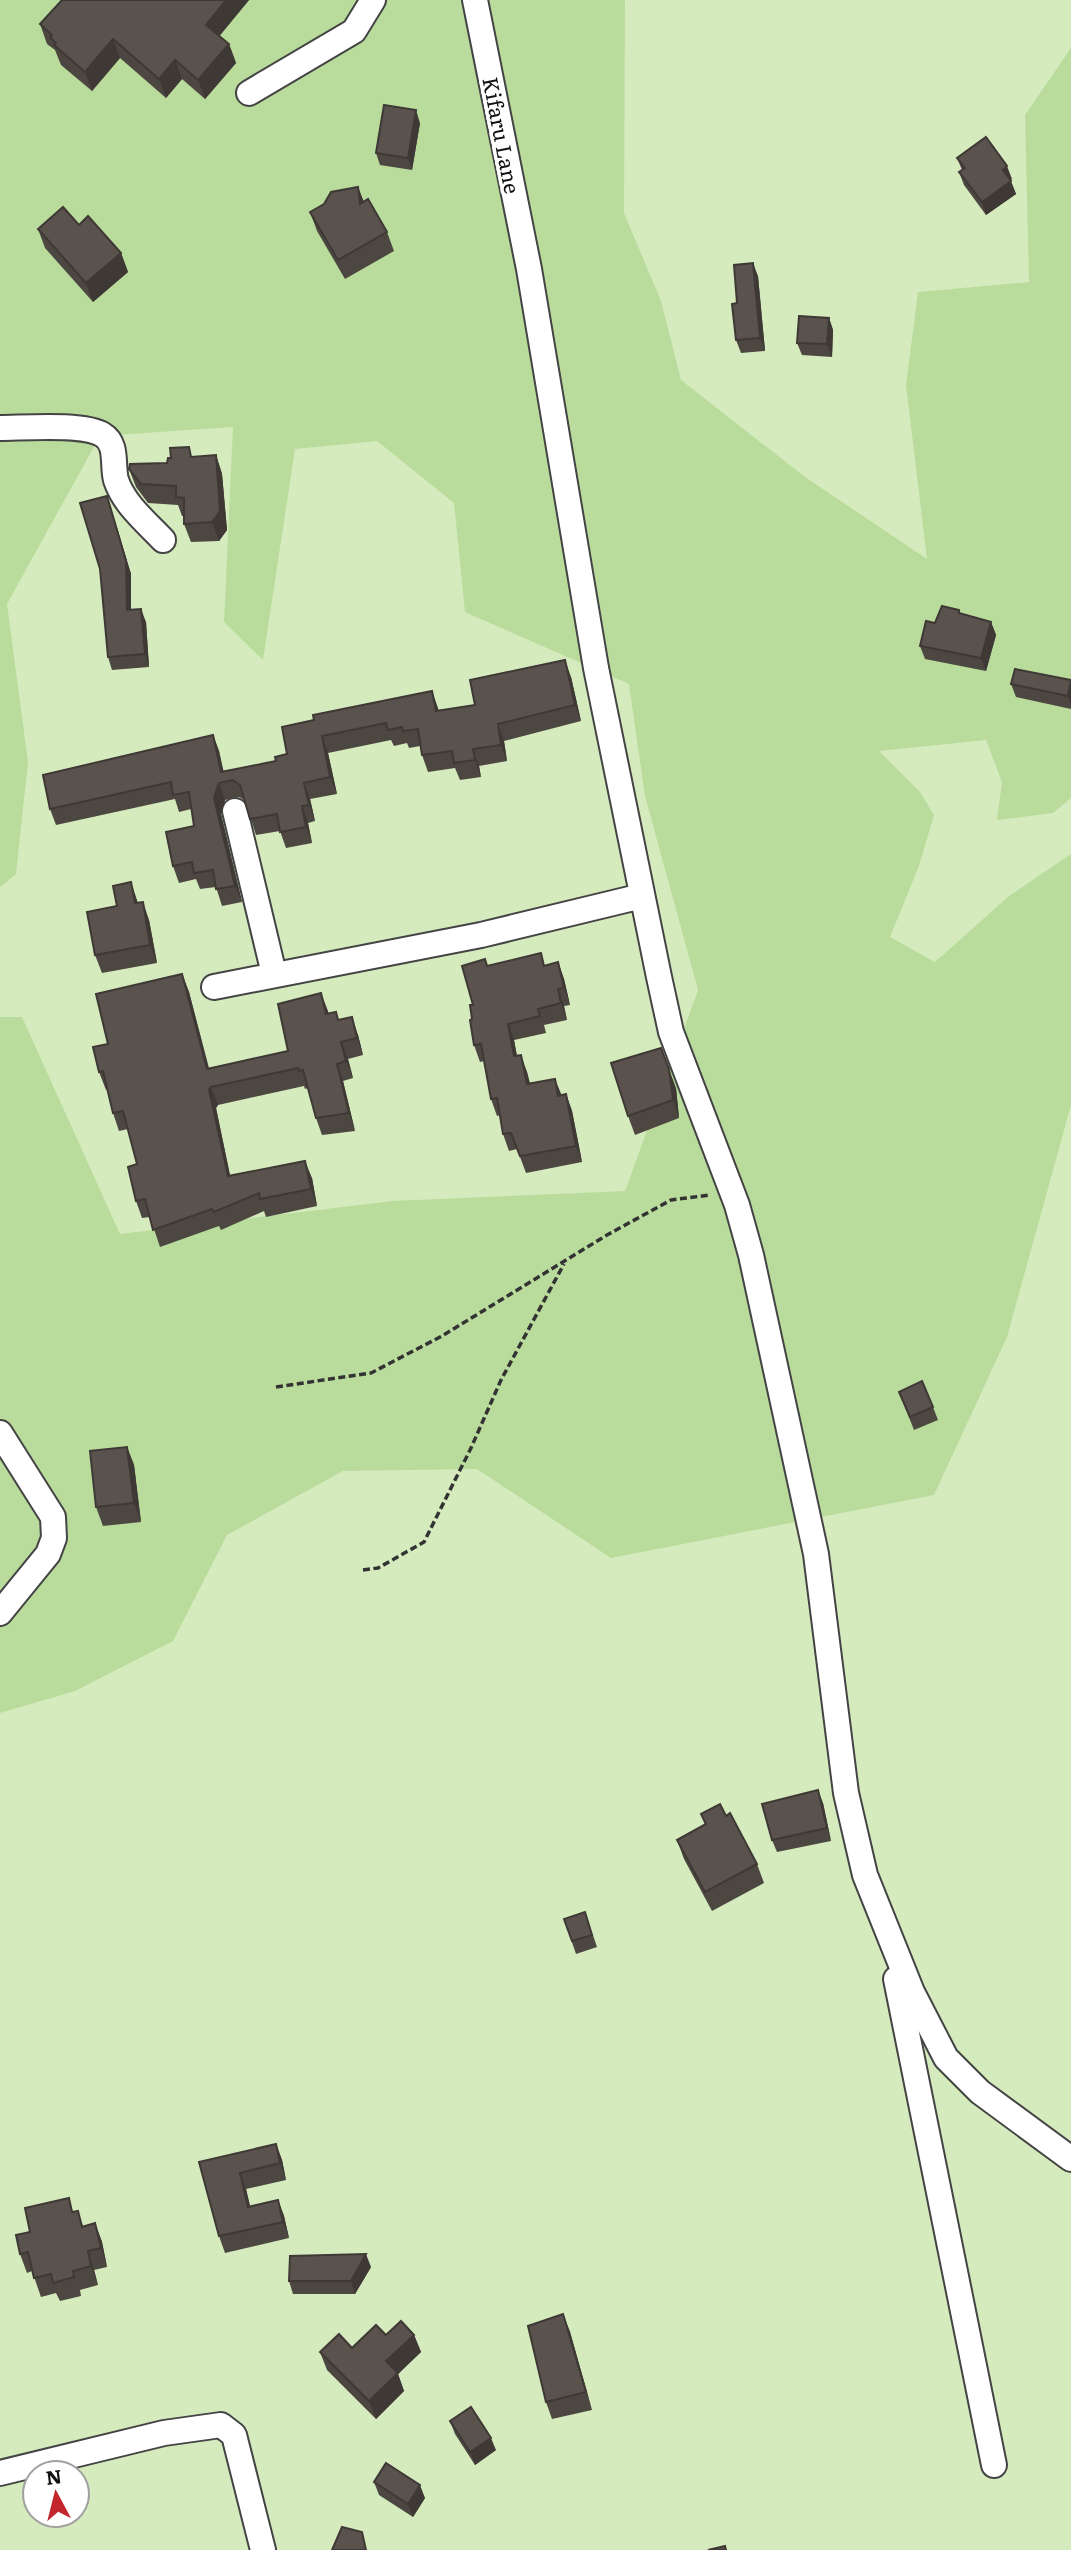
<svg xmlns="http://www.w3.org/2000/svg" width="1071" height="2550" font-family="Literata,serif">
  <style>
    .green { fill: #d5ebbd; fill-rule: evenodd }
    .forest { fill: #b9dc9c }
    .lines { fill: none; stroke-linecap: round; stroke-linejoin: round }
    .minor-casing { stroke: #444; stroke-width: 28 }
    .path { stroke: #333; stroke-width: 3.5; stroke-dasharray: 7 3.5; stroke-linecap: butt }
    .minor { stroke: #fff; stroke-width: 24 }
    .wall { fill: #4d4742 }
    .shaded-wall { fill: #3f3936 }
    .building { fill: #5a524d; stroke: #3f3936; stroke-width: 2 }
    .labels { text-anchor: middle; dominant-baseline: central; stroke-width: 7; stroke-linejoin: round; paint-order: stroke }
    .street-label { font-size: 21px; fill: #111; stroke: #fff }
  </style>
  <rect width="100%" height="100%" fill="#fffdf5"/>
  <path class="green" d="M 0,0 L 1071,0 L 1071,2550 L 0,2550 ZM 35,2473 L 77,2473 L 77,2515 L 35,2515 Z"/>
  <polygon class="forest" points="0,0 625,0 624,213 661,301 681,380 805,477 927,559 906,385 918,292 1029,282 1025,115 1071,48 1071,798 1053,813 997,820 1002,782 986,740 879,751 920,792 934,815 919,866 890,937 935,962 1009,896 1071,854 1071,1105 1007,1337 934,1495 611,1558 477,1469 343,1471 227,1535 173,1641 75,1691 0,1713 0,1017 22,1017 120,1234 392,1201 625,1191 698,990 645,796 629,684 465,612 454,503 377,441 295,449 263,660 224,622 233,427 100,436 7,604 28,762 16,874 0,887"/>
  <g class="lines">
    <g class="minor-casing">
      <g id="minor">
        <polyline points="475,0 529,269 596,668 659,977 671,1032 737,1205 751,1255 816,1554 846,1793 865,1875 912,1992 946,2058 980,2092 1071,2159"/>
        <polyline points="249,93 354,31 373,0"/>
        <path d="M 0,428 C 24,428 84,423 103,435 C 118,444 112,466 116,480 C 124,504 145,521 163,540"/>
        <polyline points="235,811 274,974"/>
        <polyline points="214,987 481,935 642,896"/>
        <polyline points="0,1433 53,1517 54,1538 48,1554 0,1613"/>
        <polyline points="896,1979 994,2465"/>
        <polyline points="0,2473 164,2433 221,2425 234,2435 263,2550"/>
      </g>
    </g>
    <g class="path">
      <polyline points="276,1387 371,1373 442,1336 607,1235 671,1200 710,1195"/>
      <polyline points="363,1570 378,1568 424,1542 471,1448 501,1380 564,1264"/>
    </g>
    <use href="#minor" class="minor"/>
  </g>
  <g class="wall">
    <polygon points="62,0 249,0 219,36 229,44 236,63 205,99 182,79 166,98 120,58 92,91 61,65 55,50 47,44 40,24"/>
    <polygon points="420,123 412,170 380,165 376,153"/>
    <polygon points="957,158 1012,179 1010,180 1016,194 986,215 964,185 959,172 962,170"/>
    <polygon points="358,187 364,202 387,232 394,251 345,279 317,231 310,212"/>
    <polygon points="79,225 121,253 128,272 93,302 45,248 38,229"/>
    <polygon points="758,276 765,351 741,353 736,340 737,303"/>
    <polygon points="829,318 833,330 832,357 802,355 797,343"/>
    <polygon points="216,455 222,474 227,530 219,541 191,542 184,524 184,516 182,516 178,505 148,503 136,487 129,469 167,463 193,457"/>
    <polygon points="111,508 131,574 131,609 146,622 149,667 112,670 108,657"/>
    <polygon points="961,613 991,622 996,635 986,671 925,659 920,646 935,623"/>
    <polygon points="571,677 581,721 504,741 507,761 479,766 481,777 460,780 455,768 428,772 422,755 420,746 409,748 407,743 394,746 391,740 328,753 337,794 310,799 315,821 308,823 312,843 286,848 280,831 256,835 245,800 239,797 225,800 221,814 242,902 222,906 216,887 200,889 196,879 179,883 173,866 194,826 191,809 179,812 175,799 56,825 50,809 213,735 219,751 223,771 276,761 287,754 282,727 439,710 475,705"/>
    <polygon points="1071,680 1071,709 1016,697 1011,684"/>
    <polygon points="149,920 157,963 102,973 95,955"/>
    <polygon points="558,962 564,979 570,1005 564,1006 567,1020 544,1025 546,1033 514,1040 517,1056 527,1072 530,1083 561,1095 566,1094 572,1111 582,1162 526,1173 517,1149 509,1151 503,1134 500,1115 497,1116 491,1099 484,1061 480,1062 474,1045 472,1019 473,1005 488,966 545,965"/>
    <polygon points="182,974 189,992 209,1068 288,1051 328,1014 339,1020 358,1035 363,1055 348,1059 353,1078 343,1081 355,1131 322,1135 316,1118 308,1088 305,1089 304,1086 218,1105 216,1108 230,1176 312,1178 317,1206 266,1217 264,1211 221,1230 219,1226 160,1247 150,1217 142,1218 136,1201 137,1164 128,1129 119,1131 113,1113 107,1089 106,1090 99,1072 108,1044"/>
    <polygon points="676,1088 679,1118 635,1135 628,1116"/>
    <polygon points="899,1392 933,1407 938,1420 914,1430"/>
    <polygon points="127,1447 134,1465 141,1522 103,1526 96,1507"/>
    <polygon points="823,1803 831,1841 777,1852 772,1840"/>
    <polygon points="701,1814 757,1864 764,1883 712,1911 684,1859 677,1840 705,1825"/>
    <polygon points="585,1912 597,1947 576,1954 564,1919"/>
    <polygon points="276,2144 282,2160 286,2180 246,2189 250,2206 278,2200 284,2216 289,2238 225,2253 219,2236 199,2162"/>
    <polygon points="78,2211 83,2226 95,2223 102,2242 107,2267 94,2270 98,2285 80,2290 81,2296 60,2301 56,2293 41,2297 32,2271 27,2273 20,2254 30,2232"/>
    <polygon points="371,2267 355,2294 293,2294 289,2281"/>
    <polygon points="563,2314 570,2332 592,2410 552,2419 546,2402"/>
    <polygon points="386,2335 414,2335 421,2352 398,2374 404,2391 376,2419 327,2370 320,2352 352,2348"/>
    <polygon points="450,2421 496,2450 475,2465 455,2434"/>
    <polygon points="374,2482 425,2498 413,2517 379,2495"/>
  </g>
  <g class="shaded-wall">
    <polygon points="226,0 249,0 213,44 206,25"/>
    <polygon points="113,39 120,58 92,91 85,72"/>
    <polygon points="229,44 236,63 205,99 198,80"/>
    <polygon points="175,60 182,79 166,98 159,79"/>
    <polygon points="416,110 420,123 412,170 408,158"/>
    <polygon points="1007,166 1012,179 1007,182 1003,170"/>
    <polygon points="1011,181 1016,194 986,215 982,202"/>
    <polygon points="358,187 365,206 360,204"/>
    <polygon points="121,253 128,272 93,302 86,283"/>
    <polygon points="753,263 758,276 765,351 760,338"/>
    <polygon points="829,318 833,330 832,357 827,344"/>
    <polygon points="216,455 222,474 227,530 219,541 212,522"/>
    <polygon points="107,496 131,574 131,622 127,610"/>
    <polygon points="141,609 146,622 149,667 145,654"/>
    <polygon points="991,622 996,635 986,671 981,658"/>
    <polygon points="565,660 571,677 581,721 575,705"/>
    <polygon points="1071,682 1071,705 1068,696"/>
    <polygon points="432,691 438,708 442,727 436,711"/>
    <polygon points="498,724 504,741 507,761 501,745"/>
    <polygon points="213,735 219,751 226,782 221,772"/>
    <polygon points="322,736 328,753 337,794 330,777"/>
    <polygon points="473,749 479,766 481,777 475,760"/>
    <polygon points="219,783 225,800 221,814 242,902 235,886 214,798"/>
    <polygon points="304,783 310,799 315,821 309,805"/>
    <polygon points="302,806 308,823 312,843 306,827"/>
    <polygon points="131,882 137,900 142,921 135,903"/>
    <polygon points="143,902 149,920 157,963 150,945"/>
    <polygon points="558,962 564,979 570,1005 564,988"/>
    <polygon points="182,974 189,992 213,1086 207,1069"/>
    <polygon points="558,989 564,1006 567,1020 561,1003"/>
    <polygon points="321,993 328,1011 333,1032 326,1014"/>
    <polygon points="352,1017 358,1035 363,1055 357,1038"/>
    <polygon points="508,1024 514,1040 520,1073 514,1056"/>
    <polygon points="341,1042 348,1059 353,1078 346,1061"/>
    <polygon points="521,1055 527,1072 533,1101 527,1084"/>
    <polygon points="337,1064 343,1081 355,1131 349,1113"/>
    <polygon points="669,1069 676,1088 679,1118 673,1100"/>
    <polygon points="555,1079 562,1096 558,1096"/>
    <polygon points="211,1087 218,1105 216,1108 234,1194 228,1176 209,1090"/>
    <polygon points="566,1094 572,1111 582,1162 576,1146"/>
    <polygon points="305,1161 312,1178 317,1206 311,1189"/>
    <polygon points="127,1447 134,1465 141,1522 134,1503"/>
    <polygon points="818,1790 823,1803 831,1841 827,1828"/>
    <polygon points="276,2144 282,2160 286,2180 280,2163"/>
    <polygon points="240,2173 246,2189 254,2223 248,2207"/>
    <polygon points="278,2200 284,2216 289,2238 283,2222"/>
    <polygon points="95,2223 102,2242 107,2267 101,2248"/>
    <polygon points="88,2251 94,2270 98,2285 91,2266"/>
    <polygon points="366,2254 371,2267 355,2294 351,2281"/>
    <polygon points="563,2314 570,2332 592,2410 586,2392"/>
    <polygon points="414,2335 421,2352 398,2374 404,2391 376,2419 369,2401 386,2361"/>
    <polygon points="491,2438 496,2450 475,2465 470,2452"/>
    <polygon points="420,2485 425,2498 413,2517 408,2504"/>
  </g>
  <g class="building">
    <polygon points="62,0 226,0 206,25 229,44 198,80 175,60 159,79 113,39 85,72 54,45 56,43 50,37 52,35 40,24"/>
    <polygon points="384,105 416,110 408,158 376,153"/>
    <polygon points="986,137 1007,166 1003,170 1011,181 982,202 959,172 965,168 957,158"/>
    <polygon points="358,187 360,204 368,199 387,232 338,260 310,212 324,204 331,192"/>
    <polygon points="63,207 79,225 88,216 121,253 86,283 38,229"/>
    <polygon points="753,263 760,338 736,340 732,304 737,303 734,265"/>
    <polygon points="799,316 829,318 827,344 797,343"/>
    <polygon points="189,447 191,457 216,455 220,511 212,522 184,524 184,498 176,497 176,486 141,484 129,469 130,464 167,463 168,458 171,458 170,448"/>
    <polygon points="107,496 126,561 127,610 141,609 145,654 108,657 100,569 80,503"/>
    <polygon points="942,606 959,610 959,613 991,622 981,658 920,646 926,621 935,623"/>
    <polygon points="565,660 575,705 498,724 501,745 473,749 475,760 454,763 452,751 422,755 418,729 403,731 402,727 388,730 386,723 322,736 330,777 304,783 309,805 302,806 306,827 280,832 277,814 250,819 240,785 233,780 219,783 214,798 235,886 216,889 213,870 194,873 192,862 173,866 166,832 194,826 189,792 173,795 171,782 50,809 43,775 213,735 221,772 276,761 275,757 287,754 282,727 314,720 313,715 432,691 436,711 475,705 470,680"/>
    <polygon points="1015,669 1071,680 1068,696 1011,684"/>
    <polygon points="131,882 135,903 143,902 150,945 95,955 87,912 117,906 113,886"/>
    <polygon points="541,953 544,966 558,962 564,988 558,989 561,1003 538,1009 540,1016 508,1024 514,1056 521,1055 527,1084 555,1079 558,1096 566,1094 576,1146 520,1156 511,1133 503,1134 497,1098 491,1099 481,1044 474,1045 470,1020 472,1019 470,1005 473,1005 462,966 485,959 487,966"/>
    <polygon points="182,974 207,1069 288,1051 278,1004 321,993 326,1014 336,1012 338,1020 352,1017 357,1038 341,1042 346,1061 337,1064 349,1113 316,1118 303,1070 299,1071 298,1068 211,1087 209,1090 228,1176 305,1161 311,1189 260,1199 259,1193 214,1212 212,1209 153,1230 145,1199 136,1201 128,1167 137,1164 123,1111 113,1113 103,1071 99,1072 93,1047 108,1044 96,994"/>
    <polygon points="661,1048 669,1069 673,1100 628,1116 611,1063"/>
    <polygon points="922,1381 933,1407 910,1417 899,1392"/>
    <polygon points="127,1447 134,1503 96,1507 90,1451"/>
    <polygon points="818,1790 827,1828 772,1840 762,1804"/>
    <polygon points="720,1804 726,1816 730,1813 757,1864 705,1892 677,1840 706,1824 701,1814"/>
    <polygon points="585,1912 592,1935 572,1941 564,1919"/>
    <polygon points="276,2144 280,2163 240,2173 248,2207 278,2200 283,2222 219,2236 199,2162"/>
    <polygon points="69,2198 72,2212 78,2211 82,2227 95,2223 101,2248 88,2251 91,2266 73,2271 74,2277 53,2283 51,2274 34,2278 28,2252 20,2254 16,2235 30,2232 25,2208"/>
    <polygon points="366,2254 351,2281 289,2281 290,2256"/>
    <polygon points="563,2314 586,2392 546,2402 528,2326"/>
    <polygon points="401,2321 414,2335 386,2361 398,2373 369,2401 320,2352 339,2334 352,2348 376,2325 386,2335"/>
    <polygon points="471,2407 491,2438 470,2452 450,2421"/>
    <polygon points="386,2463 420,2485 408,2504 374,2482"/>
    <polygon points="342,2527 362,2532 366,2550 332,2550"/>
    <polygon points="725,2546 726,2550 708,2550"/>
  </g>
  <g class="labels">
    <g class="street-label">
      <text transform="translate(503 135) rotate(79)">Kifaru Lane</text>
    </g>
  </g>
  <g transform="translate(56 2494) rotate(353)"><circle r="33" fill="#ffffff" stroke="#a0a0a0" stroke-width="2"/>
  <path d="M0-5L12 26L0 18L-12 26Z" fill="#c4262e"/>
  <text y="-10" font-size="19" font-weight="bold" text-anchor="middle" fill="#111111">N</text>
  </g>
</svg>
